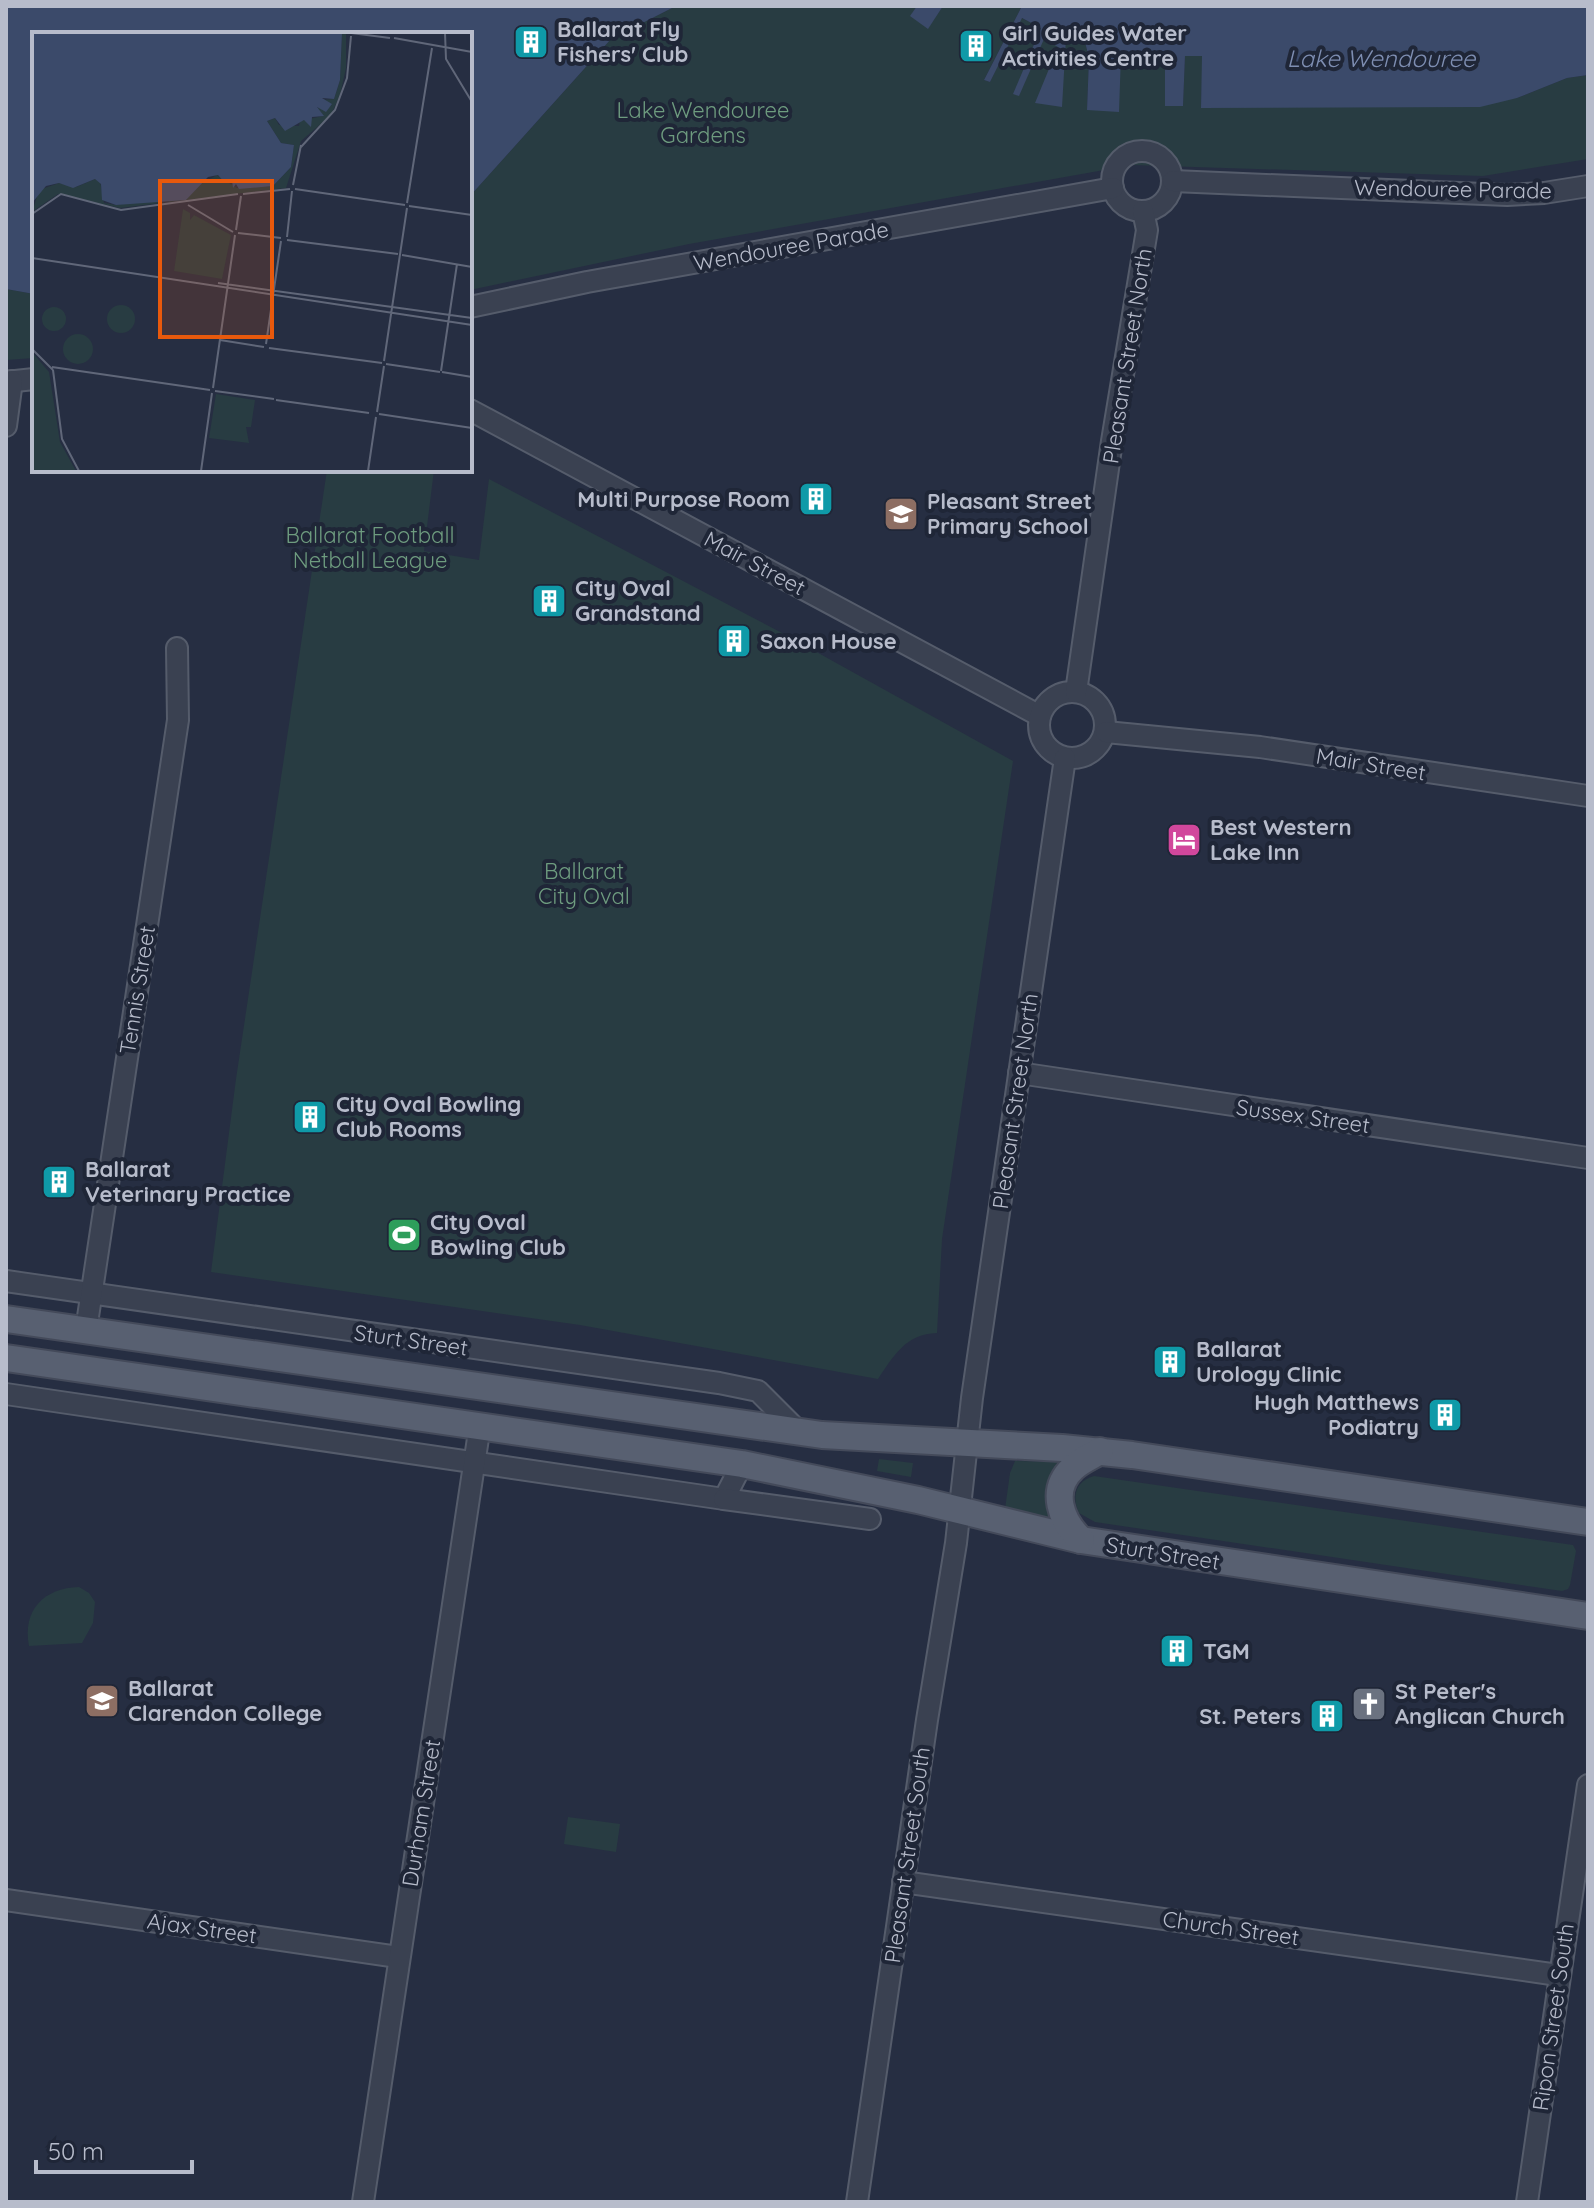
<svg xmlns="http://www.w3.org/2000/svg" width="1594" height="2208" font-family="Quicksand,sans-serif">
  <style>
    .green { fill: #283c42 }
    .water { fill: #3b4a6a }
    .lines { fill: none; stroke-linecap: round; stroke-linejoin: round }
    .minor-casing { stroke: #555c6b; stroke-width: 24 }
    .major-casing { stroke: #444a5a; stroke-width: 30 }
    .minor { stroke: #3a4151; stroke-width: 20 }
    .major { stroke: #586071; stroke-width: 26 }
    .labels { text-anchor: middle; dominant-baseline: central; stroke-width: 8; stroke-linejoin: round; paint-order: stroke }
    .poi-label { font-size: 22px; font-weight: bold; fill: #b7bccb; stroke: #1f2637; text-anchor: start }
    .park-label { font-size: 22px; fill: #6e9c7f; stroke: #1f2637 }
    .street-label { font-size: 22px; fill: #b7bccb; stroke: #1f2637 }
    .water-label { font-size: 24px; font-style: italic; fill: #7e8eb2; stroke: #1f2637 }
    .inset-road { fill: none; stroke: #606779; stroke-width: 2 }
    .view { fill: #e8590c; fill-opacity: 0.15; stroke: #e8590c; stroke-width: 4 }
    .inset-edge { fill: none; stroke: #b7bccb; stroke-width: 4 }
  </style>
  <rect width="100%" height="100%" fill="#262e42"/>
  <g class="green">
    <polygon points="676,6 917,6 911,16 928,28 943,6 1022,6 984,80 990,82 1021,18 1041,27 1019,95 1043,39 1059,46 1066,38 1084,38 1089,58 1087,109 1121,54 1166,55 1165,106 1183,105 1185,55 1203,55 1201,108 1517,98 1567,78 1588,75 1588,159 1483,176 1132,165 689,244 470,290 470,196 611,39"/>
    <polygon points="6,289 34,294 34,358 6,360"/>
    <path d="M 327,470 L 434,470 L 424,551 L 479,560 L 489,479 L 784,634 L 1013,761 L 942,1239 L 937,1333 C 906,1334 894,1355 878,1379 L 580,1325 L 211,1272 L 236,1079 Z"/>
    <polygon points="879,1459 913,1463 911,1477 877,1471"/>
    <polygon points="1015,1461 1066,1462 1056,1521 1005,1509 1010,1473"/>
    <path d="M 1094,1476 L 1573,1545 L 1576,1551 L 1570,1585 L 1568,1589 L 1562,1591 L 1095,1522 L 1079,1513 C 1071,1496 1076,1481 1094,1476 Z"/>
    <path d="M 79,1587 L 89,1593 L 95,1602 L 93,1623 L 82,1643 L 29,1646 C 22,1610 44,1588 79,1587 Z"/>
    <polygon points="568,1817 620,1824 616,1852 564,1844"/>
  </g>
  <g class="water">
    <polygon points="6,6 676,6 611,39 470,196 470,34 34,34 34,294 6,289"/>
    <polygon points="917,6 943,6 928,29 910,16"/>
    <polygon points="1022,6 1588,6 1588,75 1567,78 1517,98 1480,107 1201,108 1202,56 1185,56 1183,106 1165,106 1165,55 1121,54 1119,112 1087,110 1089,58 1084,38 1066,38 1062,107 1035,103 1058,47 1044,39 1019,96 1013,94 1041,28 1022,18 990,82 984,80"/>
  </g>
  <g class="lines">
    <g class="minor-casing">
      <g id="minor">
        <circle cx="1142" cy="181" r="30"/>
        <polyline points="1173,181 1507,195 1544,193 1588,186"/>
        <polyline points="470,307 587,282 1113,188"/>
        <polyline points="6,382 34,379"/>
        <polyline points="470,410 1040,716"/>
        <polyline points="6,426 12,381"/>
        <circle cx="1072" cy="725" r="33"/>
        <polyline points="1076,692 1112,441 1147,230 1143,211"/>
        <polyline points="1106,732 1260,747 1588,796"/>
        <polyline points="1019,1073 1588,1158"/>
        <polyline points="6,1281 719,1383 758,1391 799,1432"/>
        <polyline points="86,1330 178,720 177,648"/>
        <polyline points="6,1394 724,1499 742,1464"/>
        <polyline points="724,1499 870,1519"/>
        <polyline points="903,1882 1558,1975"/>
        <polyline points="6,1900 398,1957"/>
        <polyline points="363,2202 480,1425"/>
        <polyline points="857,2202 927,1720 956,1543 972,1398 1065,758"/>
        <polyline points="1527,2202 1588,1785"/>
      </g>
    </g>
    <g class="major-casing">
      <g id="major">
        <polyline points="6,1319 822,1435 1062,1448 1132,1455 1588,1522"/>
        <polyline points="6,1358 742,1464 918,1500 1081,1540 1588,1616"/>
        <path d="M 1081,1540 C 1061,1521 1049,1490 1073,1468 C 1080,1461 1092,1456 1100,1451"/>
      </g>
    </g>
    <use href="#minor" class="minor"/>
    <use href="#major" class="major"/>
  </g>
  <defs>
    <g id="building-square" transform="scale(1.8)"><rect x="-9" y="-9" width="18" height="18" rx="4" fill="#0f9aa8" stroke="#1f2637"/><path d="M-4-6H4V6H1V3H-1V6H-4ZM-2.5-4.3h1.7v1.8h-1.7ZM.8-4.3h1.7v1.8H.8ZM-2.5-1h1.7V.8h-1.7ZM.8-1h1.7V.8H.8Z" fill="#fff"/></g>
    <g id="school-square" transform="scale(1.8)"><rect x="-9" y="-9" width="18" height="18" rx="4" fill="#8d6e63" stroke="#1f2637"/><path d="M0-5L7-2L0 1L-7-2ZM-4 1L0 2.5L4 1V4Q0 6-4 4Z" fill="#fff"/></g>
    <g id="hotel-square" transform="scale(1.8)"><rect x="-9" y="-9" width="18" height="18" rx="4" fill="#d1479c" stroke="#1f2637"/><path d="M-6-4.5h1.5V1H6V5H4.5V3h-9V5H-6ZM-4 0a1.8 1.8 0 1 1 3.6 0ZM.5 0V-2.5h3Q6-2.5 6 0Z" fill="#fff"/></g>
    <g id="stadium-square" transform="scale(1.8)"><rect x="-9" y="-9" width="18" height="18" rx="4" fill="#2e9e5b" stroke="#1f2637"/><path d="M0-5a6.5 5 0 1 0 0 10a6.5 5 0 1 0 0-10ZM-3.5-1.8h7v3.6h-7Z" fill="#fff"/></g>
    <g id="church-square" transform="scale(1.8)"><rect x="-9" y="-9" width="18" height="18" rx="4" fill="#6b7280" stroke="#1f2637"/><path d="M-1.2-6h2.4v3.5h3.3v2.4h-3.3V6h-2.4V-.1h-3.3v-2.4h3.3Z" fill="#fff"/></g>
  </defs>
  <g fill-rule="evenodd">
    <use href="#building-square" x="531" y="42"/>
    <use href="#building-square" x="976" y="46"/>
    <use href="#building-square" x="816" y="499"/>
    <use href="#school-square" x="901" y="514"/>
    <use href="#building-square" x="549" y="601"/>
    <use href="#building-square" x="734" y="641"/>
    <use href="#hotel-square" x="1184" y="840"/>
    <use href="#building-square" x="310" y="1117"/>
    <use href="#building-square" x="59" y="1182"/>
    <use href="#stadium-square" x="404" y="1235"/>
    <use href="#building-square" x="1170" y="1362"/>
    <use href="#building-square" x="1445" y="1415"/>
    <use href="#building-square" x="1177" y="1651"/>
    <use href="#school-square" x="102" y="1701"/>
    <use href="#church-square" x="1369" y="1704"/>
    <use href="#building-square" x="1327" y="1716"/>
  </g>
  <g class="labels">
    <g class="poi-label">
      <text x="557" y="29">Ballarat Fly<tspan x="557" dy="25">Fishers' Club</tspan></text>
      <text x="1002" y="33">Girl Guides Water<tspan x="1002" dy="25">Activities Centre</tspan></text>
      <text x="790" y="499" text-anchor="end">Multi Purpose Room</text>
      <text x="927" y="501">Pleasant Street<tspan x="927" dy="25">Primary School</tspan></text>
      <text x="575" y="588">City Oval<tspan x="575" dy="25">Grandstand</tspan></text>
      <text x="760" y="641">Saxon House</text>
      <text x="1210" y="827">Best Western<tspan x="1210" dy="25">Lake Inn</tspan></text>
      <text x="336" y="1104">City Oval Bowling<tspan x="336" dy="25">Club Rooms</tspan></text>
      <text x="85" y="1169">Ballarat<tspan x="85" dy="25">Veterinary Practice</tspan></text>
      <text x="430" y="1222">City Oval<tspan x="430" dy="25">Bowling Club</tspan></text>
      <text x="1196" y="1349">Ballarat<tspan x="1196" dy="25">Urology Clinic</tspan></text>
      <text x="1419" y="1402" text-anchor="end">Hugh Matthews<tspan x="1419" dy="25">Podiatry</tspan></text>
      <text x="1203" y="1651">TGM</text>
      <text x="128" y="1688">Ballarat<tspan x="128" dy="25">Clarendon College</tspan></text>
      <text x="1395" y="1691">St Peter's<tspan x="1395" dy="25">Anglican Church</tspan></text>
      <text x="1301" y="1716" text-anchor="end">St. Peters</text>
    </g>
    <g class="park-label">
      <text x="703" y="110">Lake Wendouree<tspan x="703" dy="25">Gardens</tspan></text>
      <text x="370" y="535">Ballarat Football<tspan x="370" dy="25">Netball League</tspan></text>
      <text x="584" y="871">Ballarat<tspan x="584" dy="25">City Oval</tspan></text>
    </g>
    <g class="street-label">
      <text transform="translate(1453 189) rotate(1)">Wendouree Parade</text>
      <text transform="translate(791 246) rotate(-10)">Wendouree Parade</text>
      <text transform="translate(1127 356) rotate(-81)">Pleasant Street North</text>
      <text transform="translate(755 563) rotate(28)">Mair Street</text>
      <text transform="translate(1371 764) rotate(9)">Mair Street</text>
      <text transform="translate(137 990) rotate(-81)">Tennis Street</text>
      <text transform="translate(1015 1101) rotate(-82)">Pleasant Street North</text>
      <text transform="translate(1303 1116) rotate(8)">Sussex Street</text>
      <text transform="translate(411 1340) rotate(8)">Sturt Street</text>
      <text transform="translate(1163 1553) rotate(9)">Sturt Street</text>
      <text transform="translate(421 1813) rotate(-81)">Durham Street</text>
      <text transform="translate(907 1855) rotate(-82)">Pleasant Street South</text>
      <text transform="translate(202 1928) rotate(8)">Ajax Street</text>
      <text transform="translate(1231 1928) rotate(8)">Church Street</text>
      <text transform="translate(1553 2017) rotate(-82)">Ripon Street South</text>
    </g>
    <g class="water-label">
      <text x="1381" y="58">Lake Wendouree</text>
    </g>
  </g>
  <g transform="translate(32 32)">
    <rect width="440" height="440" fill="#262e42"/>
    <path d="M 310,1 L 314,1 L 314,36 L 308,63 L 299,83 L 269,109 L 254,156 L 88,176 L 26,162 L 0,180 L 7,158 L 27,151 L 44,155 L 63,147 L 68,149 L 72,171 L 84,173 L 116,167 L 134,171 L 185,143 L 205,156 L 241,154 L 259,135 L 262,113 L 249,111 L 235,89 L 243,86 L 247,93 L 267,94 L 268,89 L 291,84 L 285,76 L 300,73 L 289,68 L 302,67 L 308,48 ZM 151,177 L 158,181 L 158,188 L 162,183 L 199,203 L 190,247 L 142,239 ZM75 287a14 14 0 1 1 28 0a14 14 0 1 1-28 0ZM10 287a12 12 0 1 1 24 0a12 12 0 1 1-24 0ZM31 317a15 15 0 1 1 30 0a15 15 0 1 1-30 0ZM 0,320 L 17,340 L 28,410 L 44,439 L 0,439 ZM 184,362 L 223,368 L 219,395 L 214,395 L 217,411 L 177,406 Z" fill="#283c42"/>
    <path d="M 0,1 L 310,1 L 308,48 L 302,67 L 290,66 L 300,72 L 294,80 L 285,75 L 292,84 L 280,85 L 279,95 L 272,88 L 253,99 L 243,86 L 235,89 L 249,111 L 262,113 L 259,135 L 241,154 L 207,157 L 204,152 L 201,156 L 200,149 L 193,151 L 186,143 L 176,145 L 154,168 L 84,173 L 70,168 L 69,152 L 63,147 L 41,156 L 27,151 L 14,154 L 0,171 Z" fill="#3b4a6a"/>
    <path class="inset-road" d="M 319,1 L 358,6M 413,1 L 414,27 L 440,70M 362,6 L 440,20M 269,115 L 303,78 L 315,46 L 319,4M 261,153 L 269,113M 263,157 L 373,173M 211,162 L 258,157M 375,171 L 400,16M 156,173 L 201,200M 377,174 L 440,183M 0,182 L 29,162 L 89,178 L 206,162M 204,198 L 209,164M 206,201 L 249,206M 255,205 L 260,159M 255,208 L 366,222M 370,223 L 440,235M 0,226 L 440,293M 186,251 L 440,286M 188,308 L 232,315M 234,312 L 249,209M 237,316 L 350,331M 0,317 L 21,338M 352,329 L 375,176M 354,332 L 408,340M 20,335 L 178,358M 21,338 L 30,407 L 47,439M 409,339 L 425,232M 410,340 L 440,345M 181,356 L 203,203M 183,359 L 242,367M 244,368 L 337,381M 345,380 L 352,334M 347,382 L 440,396M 169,439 L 180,361M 336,439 L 344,385"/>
    <path class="view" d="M 128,149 L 240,149 L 240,305 L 128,305 Z"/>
    <rect width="440" height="440" class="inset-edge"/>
  </g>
  <rect width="1594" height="2208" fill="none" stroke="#b7bccb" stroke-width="16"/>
  <path d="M36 2160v12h156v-12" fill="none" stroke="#b7bccb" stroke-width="4"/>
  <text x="48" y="2160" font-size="24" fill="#b7bccb" stroke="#1f2637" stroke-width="6" paint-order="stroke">50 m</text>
</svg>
